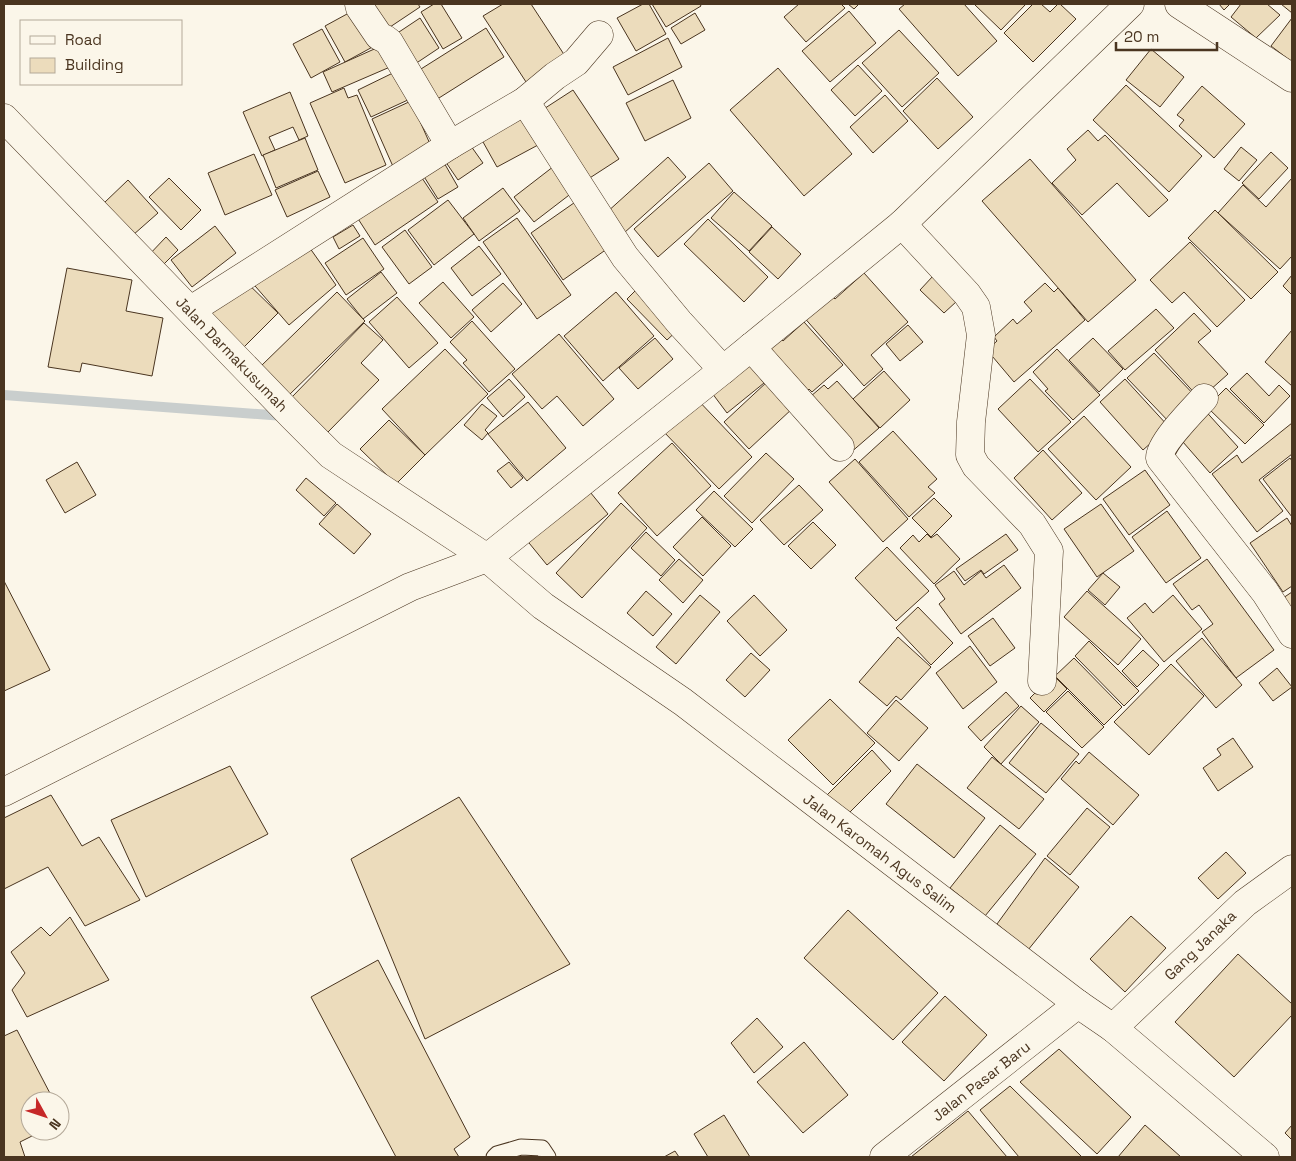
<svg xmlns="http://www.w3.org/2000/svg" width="1296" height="1161" font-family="'Space Grotesk',sans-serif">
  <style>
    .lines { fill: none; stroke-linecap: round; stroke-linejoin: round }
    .stream { stroke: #c9cecd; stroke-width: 10 }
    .building { fill: #ecdcbc; stroke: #4a3520 }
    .lane-casing { stroke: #4a3520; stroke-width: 17 }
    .street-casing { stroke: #4a3520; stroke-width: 29 }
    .secondary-casing { stroke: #4a3520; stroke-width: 29 }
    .lane { stroke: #fbf6e9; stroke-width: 15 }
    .street { stroke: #fbf6e9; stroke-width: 28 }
    .secondary { stroke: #fbf6e9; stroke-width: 28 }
    .labels { text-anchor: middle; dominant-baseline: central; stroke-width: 4; stroke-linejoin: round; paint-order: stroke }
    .street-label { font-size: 15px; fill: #4a3520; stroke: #fbf6e9 }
  </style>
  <rect width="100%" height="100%" fill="#fbf6e9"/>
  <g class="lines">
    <polyline class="stream" points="4,395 284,416"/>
  </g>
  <g class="building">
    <polygon points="362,4 418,4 420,7 381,33"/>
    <polygon points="434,4 441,4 462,38 443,49 421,12"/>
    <polygon points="503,4 531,4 567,59 528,85 483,16"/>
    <polygon points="643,4 649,4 666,34 636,51 617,18"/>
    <polygon points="652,4 700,4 701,6 666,27"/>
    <polygon points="799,4 841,4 845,8 806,42 784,17"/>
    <polygon points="848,4 859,4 854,9"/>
    <polygon points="905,4 964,4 997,41 958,76 899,9"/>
    <polygon points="974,4 1026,4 1001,30"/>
    <polygon points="1033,4 1041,4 1050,12 1058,4 1060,4 1076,19 1033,62 1004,33"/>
    <polygon points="1219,4 1230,4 1224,10"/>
    <polygon points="1241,4 1267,4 1280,15 1256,38 1231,17"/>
    <polygon points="1281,4 1292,4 1292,13"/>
    <polygon points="358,8 378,44 345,62 325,26"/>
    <polygon points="849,11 876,43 830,82 802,51"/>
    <polygon points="695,13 705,30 681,44 671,28"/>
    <polygon points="420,18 439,48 409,68 390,38"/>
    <polygon points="1292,18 1292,62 1271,46"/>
    <polygon points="486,28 504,57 431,103 413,74"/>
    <polygon points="322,29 340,62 311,78 293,44"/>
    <polygon points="899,30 939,73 902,107 862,63"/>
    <polygon points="668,38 682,67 628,95 613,67"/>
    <polygon points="381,46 390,67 332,92 323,72"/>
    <polygon points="1151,49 1184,77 1160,107 1126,80"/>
    <polygon points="858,65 882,91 855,116 831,90"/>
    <polygon points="778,68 852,154 804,196 730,110"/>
    <polygon points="397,71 410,99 371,117 358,90"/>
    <polygon points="937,78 973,117 938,149 903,111"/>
    <polygon points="673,80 691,118 645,141 626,103"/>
    <polygon points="1126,85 1202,156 1169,192 1093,120"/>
    <polygon points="1202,86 1245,124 1214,158 1179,126 1184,120 1177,115"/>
    <polygon points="344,88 348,98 357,95 386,165 345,183 310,103"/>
    <polygon points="573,90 619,159 582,183 536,114"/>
    <polygon points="290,92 308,136 299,140 293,127 269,137 275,150 262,156 243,112"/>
    <polygon points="885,95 908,121 873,153 850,127"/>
    <polygon points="411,101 434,153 395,171 372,119"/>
    <polygon points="519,110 538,145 497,167 478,133"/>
    <polygon points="1088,130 1098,141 1105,135 1168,200 1149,217 1117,183 1082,215 1052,183 1076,160 1067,149"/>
    <polygon points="305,138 318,170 276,188 263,155"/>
    <polygon points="466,139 483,163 458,180 441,155"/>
    <polygon points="1241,147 1257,160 1239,181 1224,169"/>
    <polygon points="1271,152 1288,168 1259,199 1242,183"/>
    <polygon points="254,154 272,195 225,215 208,173"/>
    <polygon points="439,154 458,187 438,199 418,167"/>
    <polygon points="668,157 686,177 624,233 606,213"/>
    <polygon points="1030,159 1136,280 1088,322 982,201"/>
    <polygon points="558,163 577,189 534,222 514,197"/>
    <polygon points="709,163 733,191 658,257 634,229"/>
    <polygon points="416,169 438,202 375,245 353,211"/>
    <polygon points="318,171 330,197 287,217 275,190"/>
    <polygon points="169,178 201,210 181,230 149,197"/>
    <polygon points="1292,178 1292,256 1280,269 1218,213 1243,185 1266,207"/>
    <polygon points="128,180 158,213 133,235 104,203"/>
    <polygon points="503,188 520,211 479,241 463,218"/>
    <polygon points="734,192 772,226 749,251 711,218"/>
    <polygon points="581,198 614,244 563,280 531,233"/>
    <polygon points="448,200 474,234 434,265 408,230"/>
    <polygon points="1215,210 1278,272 1251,299 1188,238"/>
    <polygon points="517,218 571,295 537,319 483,242"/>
    <polygon points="708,219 768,277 744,302 684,244"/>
    <polygon points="353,225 360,236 339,249 333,237"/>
    <polygon points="215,226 236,253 192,287 171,260"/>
    <polygon points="772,227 801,254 778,279 749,252"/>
    <polygon points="405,230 432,267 409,284 382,247"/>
    <polygon points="166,237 178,250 159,269 147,257"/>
    <polygon points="363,238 384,269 346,295 325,263"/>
    <polygon points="1190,242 1245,300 1217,327 1184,292 1172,303 1150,280"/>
    <polygon points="307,244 336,285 289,325 249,279"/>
    <polygon points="479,246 501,274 472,296 451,268"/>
    <polygon points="67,268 132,280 126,311 163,318 152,376 82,363 80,372 48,367"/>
    <polygon points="381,272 397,293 363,319 347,299"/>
    <polygon points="864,273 908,322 871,355 883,369 864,386 802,315 828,292 835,299"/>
    <polygon points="1292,275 1292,295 1283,286"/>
    <polygon points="933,276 957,301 944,313 920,290"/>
    <polygon points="242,278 278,313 241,350 205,315"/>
    <polygon points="443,282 474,317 451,338 419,303"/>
    <polygon points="503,283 522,304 491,332 472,310"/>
    <polygon points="1045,283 1054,292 1058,288 1085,320 1014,382 987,350 997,341 994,337 1013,319 1017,324 1032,311 1024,302"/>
    <polygon points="640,286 680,328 667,340 627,299"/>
    <polygon points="337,292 365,321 289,395 261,366"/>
    <polygon points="616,292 654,336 603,381 564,336"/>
    <polygon points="397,297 438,343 409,368 369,322"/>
    <polygon points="1156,309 1174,328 1125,370 1108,351"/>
    <polygon points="1194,313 1211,331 1198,342 1228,374 1200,399 1155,350"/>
    <polygon points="472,321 515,369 489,392 463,363 467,360 450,342"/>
    <polygon points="804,322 843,365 812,392 809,389 799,399 757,352 777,334 783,341"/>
    <polygon points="364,323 383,340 361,363 379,380 328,432 292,397"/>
    <polygon points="908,325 923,342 900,361 886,344"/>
    <polygon points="1292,330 1292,386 1265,362"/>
    <polygon points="559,334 614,399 583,426 557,396 542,409 512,374"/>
    <polygon points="655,338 673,359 638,389 619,368"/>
    <polygon points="1093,338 1123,369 1099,392 1069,360"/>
    <polygon points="445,349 488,394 425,455 382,409"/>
    <polygon points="1057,349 1100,395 1073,420 1045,391 1048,389 1033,372"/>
    <polygon points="1154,353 1199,400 1172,425 1127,378"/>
    <polygon points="743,356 764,383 727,413 706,385"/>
    <polygon points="884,371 910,400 880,428 853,399"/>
    <polygon points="1247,373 1269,396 1279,385 1290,396 1264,423 1230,389"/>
    <polygon points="509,379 525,397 503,417 487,398"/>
    <polygon points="1030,379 1071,422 1038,452 998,409"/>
    <polygon points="1125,379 1169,427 1143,450 1100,402"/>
    <polygon points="768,381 793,408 749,449 724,422"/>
    <polygon points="837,381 879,428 849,454 804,402 824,385 828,389"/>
    <polygon points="1226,388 1264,425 1245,444 1207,407"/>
    <polygon points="695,397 752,457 719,489 662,430"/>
    <polygon points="528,402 566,448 527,481 488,434"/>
    <polygon points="482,404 497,416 485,430 488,433 482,440 464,425"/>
    <polygon points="1201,406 1238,447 1210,473 1176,434"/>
    <polygon points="1084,416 1131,467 1096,500 1048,449"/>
    <polygon points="389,420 425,455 396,484 360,449"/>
    <polygon points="1292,423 1292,454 1259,480 1283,511 1257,532 1212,474 1237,455 1242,463"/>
    <polygon points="893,431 937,479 928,487 935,493 909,517 859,462"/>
    <polygon points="672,443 711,486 657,536 618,493"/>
    <polygon points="1043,450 1082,493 1052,520 1014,478"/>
    <polygon points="766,453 794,479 752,523 724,496"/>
    <polygon points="1290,458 1292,461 1292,517 1263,479"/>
    <polygon points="855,459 908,519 883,542 829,482"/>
    <polygon points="77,462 96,495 65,513 46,480"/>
    <polygon points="509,462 523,478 511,488 497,471"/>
    <polygon points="1145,470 1170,505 1129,535 1103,499"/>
    <polygon points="306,478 336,503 324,516 296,490"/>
    <polygon points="799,485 823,510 784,545 760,520"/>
    <polygon points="586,487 608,514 547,565 525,538"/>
    <polygon points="714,491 753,529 735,547 696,510"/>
    <polygon points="934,498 952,516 931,537 912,518"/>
    <polygon points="621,503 647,528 582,598 556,573"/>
    <polygon points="337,504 371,534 354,554 319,524"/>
    <polygon points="1101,504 1134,551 1097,577 1064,529"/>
    <polygon points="1167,511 1201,558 1166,583 1132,537"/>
    <polygon points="702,517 731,546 703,576 673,547"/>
    <polygon points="1287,518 1292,526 1292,586 1283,592 1250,543"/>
    <polygon points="813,522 836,545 811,569 788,546"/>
    <polygon points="646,532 675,560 661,576 631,548"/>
    <polygon points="927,534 931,538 937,534 960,559 934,584 900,548 913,535 919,542"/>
    <polygon points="1006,534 1018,550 984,574 981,570 965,581 956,569"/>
    <polygon points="887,547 929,591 896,621 855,578"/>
    <polygon points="679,559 703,580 683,603 659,580"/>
    <polygon points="1207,559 1274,650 1236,678 1202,632 1213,624 1199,605 1192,610 1173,584"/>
    <polygon points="1004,565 1021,588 961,634 939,604 945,599 935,585 954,571 964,585 981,571 986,578"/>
    <polygon points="1103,573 1120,587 1105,605 1088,590"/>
    <polygon points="4,581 50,670 4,691"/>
    <polygon points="646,591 672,614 653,636 627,613"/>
    <polygon points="1087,591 1141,639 1118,665 1064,617"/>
    <polygon points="1292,592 1292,611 1283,598"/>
    <polygon points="700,595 720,612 676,664 656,647"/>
    <polygon points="754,595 787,630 760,656 727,621"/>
    <polygon points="1173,595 1202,629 1164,662 1127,618 1145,603 1153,613"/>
    <polygon points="918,607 953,643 931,665 896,628"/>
    <polygon points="993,618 1015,648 990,666 968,636"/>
    <polygon points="898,637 931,667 901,700 896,696 887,706 859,682"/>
    <polygon points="1202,638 1242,685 1216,708 1176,661"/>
    <polygon points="1089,641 1139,691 1124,706 1075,656"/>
    <polygon points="970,646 997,682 963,709 936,673"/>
    <polygon points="1143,650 1159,665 1137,687 1122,671"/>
    <polygon points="751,653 770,670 745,697 726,680"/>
    <polygon points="1074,658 1122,707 1104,725 1055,676"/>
    <polygon points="1171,664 1204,696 1149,755 1114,722"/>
    <polygon points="1277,668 1292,687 1273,701 1259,683"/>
    <polygon points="1053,675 1067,689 1044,712 1030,698"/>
    <polygon points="1068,691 1104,727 1082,748 1046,712"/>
    <polygon points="1006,692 1019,706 981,741 968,727"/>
    <polygon points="830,699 875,743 833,785 788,740"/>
    <polygon points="896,700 928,728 899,761 867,733"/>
    <polygon points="1021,706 1039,722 1001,764 984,747"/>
    <polygon points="1041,723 1079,754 1046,793 1009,763"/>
    <polygon points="1233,738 1253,767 1218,791 1203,768 1221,755 1217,749"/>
    <polygon points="872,750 891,771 845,817 825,797"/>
    <polygon points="1089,752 1139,795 1113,825 1061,779 1076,761 1079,764"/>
    <polygon points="992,757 1044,799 1019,829 967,788"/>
    <polygon points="917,764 985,818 954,858 886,804"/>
    <polygon points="230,766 268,834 146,897 111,820"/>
    <polygon points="51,795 82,846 99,837 140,900 85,926 48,867 4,889 4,818"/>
    <polygon points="459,797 570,964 425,1039 351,859"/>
    <polygon points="1087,808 1110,827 1070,875 1047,856"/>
    <polygon points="1000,825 1036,854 985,916 950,888"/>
    <polygon points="1226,852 1246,873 1218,899 1198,878"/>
    <polygon points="1045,858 1079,887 1028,950 997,924"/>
    <polygon points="848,910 938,993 893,1040 804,958"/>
    <polygon points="1131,916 1166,948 1125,992 1090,959"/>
    <polygon points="70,917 109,980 27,1017 12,990 25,973 11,952 41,927 50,936"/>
    <polygon points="1238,954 1292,1004 1292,1015 1234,1077 1175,1022"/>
    <polygon points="378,960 470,1137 454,1149 459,1157 396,1157 311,997"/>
    <polygon points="945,996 987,1035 944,1081 902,1042"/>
    <polygon points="757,1018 783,1047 754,1073 731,1043"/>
    <polygon points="17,1030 54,1101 30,1101 30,1131 42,1131 20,1142 25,1157 4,1157 4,1036"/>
    <polygon points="804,1042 848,1095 803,1133 757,1082"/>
    <polygon points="1059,1049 1131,1117 1097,1154 1020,1082"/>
    <polygon points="1010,1086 1082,1157 1019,1157 980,1110"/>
    <polygon points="968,1111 1007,1157 911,1157"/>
    <polygon points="724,1115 750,1157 708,1157 694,1134"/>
    <polygon points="1145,1125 1181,1157 1118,1157"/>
    <polygon points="1292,1125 1292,1140 1285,1133"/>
    <polygon points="675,1151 679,1157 664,1157"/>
  </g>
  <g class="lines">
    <g class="lane-casing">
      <polyline id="lane" points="494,1157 497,1154 521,1147 542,1148 548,1157"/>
    </g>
    <g class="street-casing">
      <g id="street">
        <polyline points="359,4 360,8 379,36 385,39 389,42 450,145"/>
        <polyline points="525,101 625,257 679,322 723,370"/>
        <polyline points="4,118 292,416 331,455 487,558"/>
        <polyline points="902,224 967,294 976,307 981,335 971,422 970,455 976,466 1032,524 1049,551 1042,681"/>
        <polyline points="191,310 450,145 525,101 555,76 576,62 599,35"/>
        <polyline points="751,347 840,447"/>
        <path d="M 1204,398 C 1194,409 1159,444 1160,458 L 1265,592 L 1292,634"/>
        <polyline points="1113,1028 1245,903 1292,869"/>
        <polyline points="884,1157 1078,1004"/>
      </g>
    </g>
    <g class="secondary-casing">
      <g id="secondary">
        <polyline points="1179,4 1292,78"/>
        <polyline points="487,558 543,606 683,702 1078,1004 1113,1028 1265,1157"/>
        <polyline points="4,792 410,587 487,558 723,370 902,224 1130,4"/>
      </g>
    </g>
    <use href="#lane" class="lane"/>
    <use href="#street" class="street"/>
    <use href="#secondary" class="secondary"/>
  </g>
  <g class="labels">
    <g class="street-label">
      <text transform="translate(232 354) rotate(46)">Jalan Darmakusumah</text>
      <text transform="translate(880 853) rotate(37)">Jalan Karomah Agus Salim</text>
      <text transform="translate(1200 945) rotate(-44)">Gang Janaka</text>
      <text transform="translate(981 1081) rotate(-38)">Jalan Pasar Baru</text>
    </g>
  </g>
  <rect width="1296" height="1161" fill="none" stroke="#4a3520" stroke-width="10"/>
  <rect x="20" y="20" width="162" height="65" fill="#fbf6e9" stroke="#b4a999"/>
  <rect x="30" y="36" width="25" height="8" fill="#fbf6e9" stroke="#b4a999"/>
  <text x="65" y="45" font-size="15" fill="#4a3520">Road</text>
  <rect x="30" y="58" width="25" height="15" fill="#ecdcbc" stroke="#b4a999"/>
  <text x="65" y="70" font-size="15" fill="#4a3520">Building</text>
  <g transform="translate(45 1116) rotate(130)"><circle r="24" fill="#fbf6e9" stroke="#b4a999"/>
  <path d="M0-4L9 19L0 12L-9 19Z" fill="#c62828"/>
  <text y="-8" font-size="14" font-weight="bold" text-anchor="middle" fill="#4a3520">N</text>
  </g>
  <path d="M1116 42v8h101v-8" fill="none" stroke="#4a3520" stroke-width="2.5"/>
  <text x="1124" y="42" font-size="15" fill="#4a3520" stroke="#fbf6e9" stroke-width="4" paint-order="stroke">20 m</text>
</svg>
